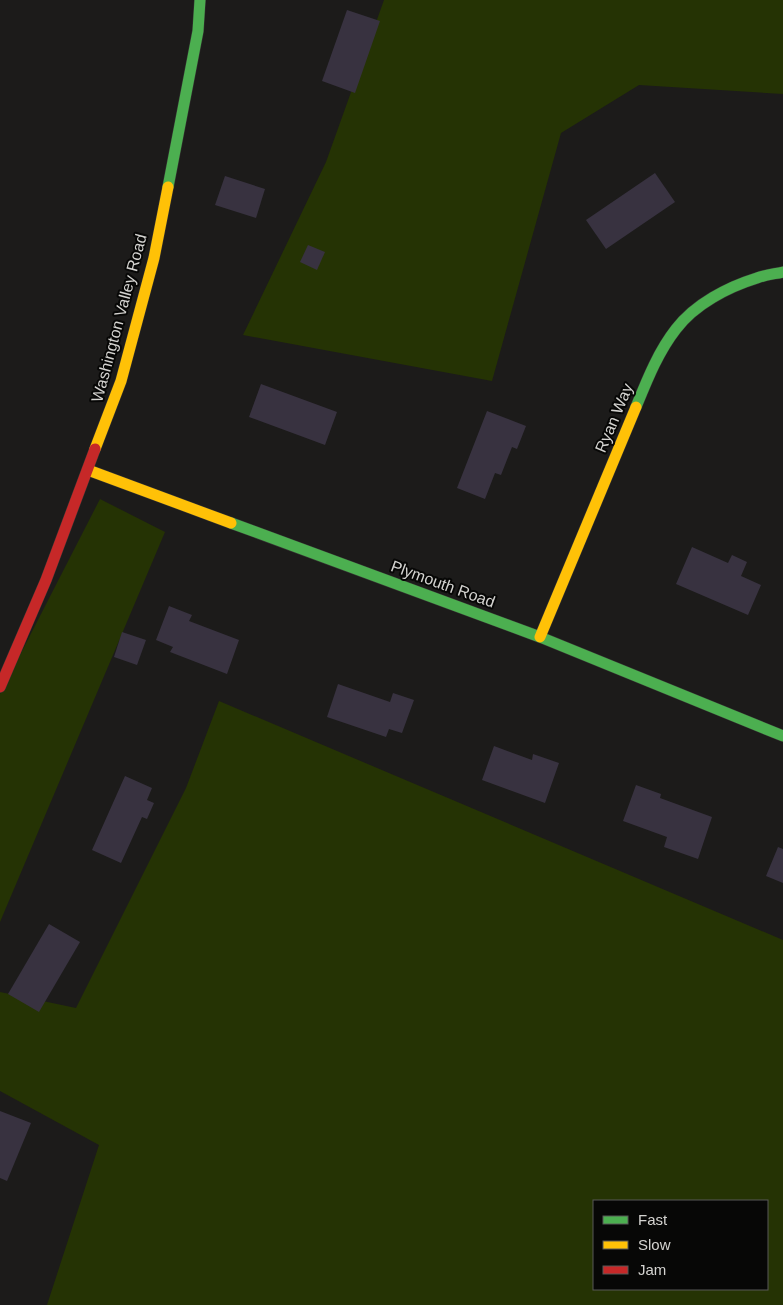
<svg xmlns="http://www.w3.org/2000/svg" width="783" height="1305" font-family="Arial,sans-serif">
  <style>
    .green { fill: #253304; fill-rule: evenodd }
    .building { fill: #383240 }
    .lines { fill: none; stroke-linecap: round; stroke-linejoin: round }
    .fast-casing { stroke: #363533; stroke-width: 12 }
    .slow-casing { stroke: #363533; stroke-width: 12 }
    .jam-casing { stroke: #363533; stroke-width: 12 }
    .fast { stroke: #4caf50; stroke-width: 11 }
    .slow { stroke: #ffc107; stroke-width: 11 }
    .jam { stroke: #c62828; stroke-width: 11 }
    .labels { text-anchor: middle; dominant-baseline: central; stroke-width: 4; stroke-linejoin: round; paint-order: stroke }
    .street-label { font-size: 16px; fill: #d4d3d0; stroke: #070706 }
  </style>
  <rect width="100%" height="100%" fill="#1c1b1a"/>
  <g class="green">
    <polygon points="384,0 783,0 783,94 639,85 561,133 492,381 243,335 326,162"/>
    <polygon points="100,499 165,532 0,922 0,694"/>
    <path d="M 219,701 L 783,940 L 783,1305 L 47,1305 L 99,1145 L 0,1091 L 0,992 L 76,1008 L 186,788 ZM 594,1201 L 767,1201 L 767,1289 L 594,1289 Z"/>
  </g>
  <g class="building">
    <polygon points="347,10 380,21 355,93 322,81"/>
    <polygon points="655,173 675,202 606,249 586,220"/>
    <polygon points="225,176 265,189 256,218 215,205"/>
    <polygon points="308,245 325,252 317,270 300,262"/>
    <polygon points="261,384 337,412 325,445 249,417"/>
    <polygon points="487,411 526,426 517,449 512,447 501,475 495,473 485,499 457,488"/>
    <polygon points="692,547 728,563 732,555 747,562 741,576 761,585 748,615 676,584"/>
    <polygon points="169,606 192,615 189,621 239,640 227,674 170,652 173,647 156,640"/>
    <polygon points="122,632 146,640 137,665 114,657"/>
    <polygon points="338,684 390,702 393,693 414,700 402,733 389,729 386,737 327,717"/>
    <polygon points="494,746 532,760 533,754 559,763 545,803 482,780"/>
    <polygon points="125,776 152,788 147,800 154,803 147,819 142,817 121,863 92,850"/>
    <polygon points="636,785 661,794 660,798 712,817 698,859 664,847 667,837 623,821"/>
    <polygon points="778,847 783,849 783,883 766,876"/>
    <polygon points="49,924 80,942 39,1012 8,994"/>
    <polygon points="0,1111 31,1123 7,1181 0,1178"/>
  </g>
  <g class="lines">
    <g class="fast-casing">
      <g id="fast">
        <polyline points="168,187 198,31 200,0"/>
        <path d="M 636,407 C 647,380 658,352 676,329 C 695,304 728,287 757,278 C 765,275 774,274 783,272"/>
        <polyline points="231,523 540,637 783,736"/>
      </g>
    </g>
    <g class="slow-casing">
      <g id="slow">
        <polyline points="95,449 121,381 154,258 168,187"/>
        <polyline points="88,470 231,523"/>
        <polyline points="540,637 636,407"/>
      </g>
    </g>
    <g class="jam-casing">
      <polyline id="jam" points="0,687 46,580 95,449"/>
    </g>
    <use href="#fast" class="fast"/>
    <use href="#slow" class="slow"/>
    <use href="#jam" class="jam"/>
  </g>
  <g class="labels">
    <g class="street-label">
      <text transform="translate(119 318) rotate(-75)">Washington Valley Road</text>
      <text transform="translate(614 418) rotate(-67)">Ryan Way</text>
      <text transform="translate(443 584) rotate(20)">Plymouth Road</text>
    </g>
  </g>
  <rect x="593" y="1200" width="175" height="90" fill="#070706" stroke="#595957"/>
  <rect x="603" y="1216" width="25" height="8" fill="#4caf50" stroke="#595957"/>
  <text x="638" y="1225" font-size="15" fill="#d4d3d0">Fast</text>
  <rect x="603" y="1241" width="25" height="8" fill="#ffc107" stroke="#595957"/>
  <text x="638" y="1250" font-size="15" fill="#d4d3d0">Slow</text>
  <rect x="603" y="1266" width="25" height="8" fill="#c62828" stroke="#595957"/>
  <text x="638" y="1275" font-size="15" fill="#d4d3d0">Jam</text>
</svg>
